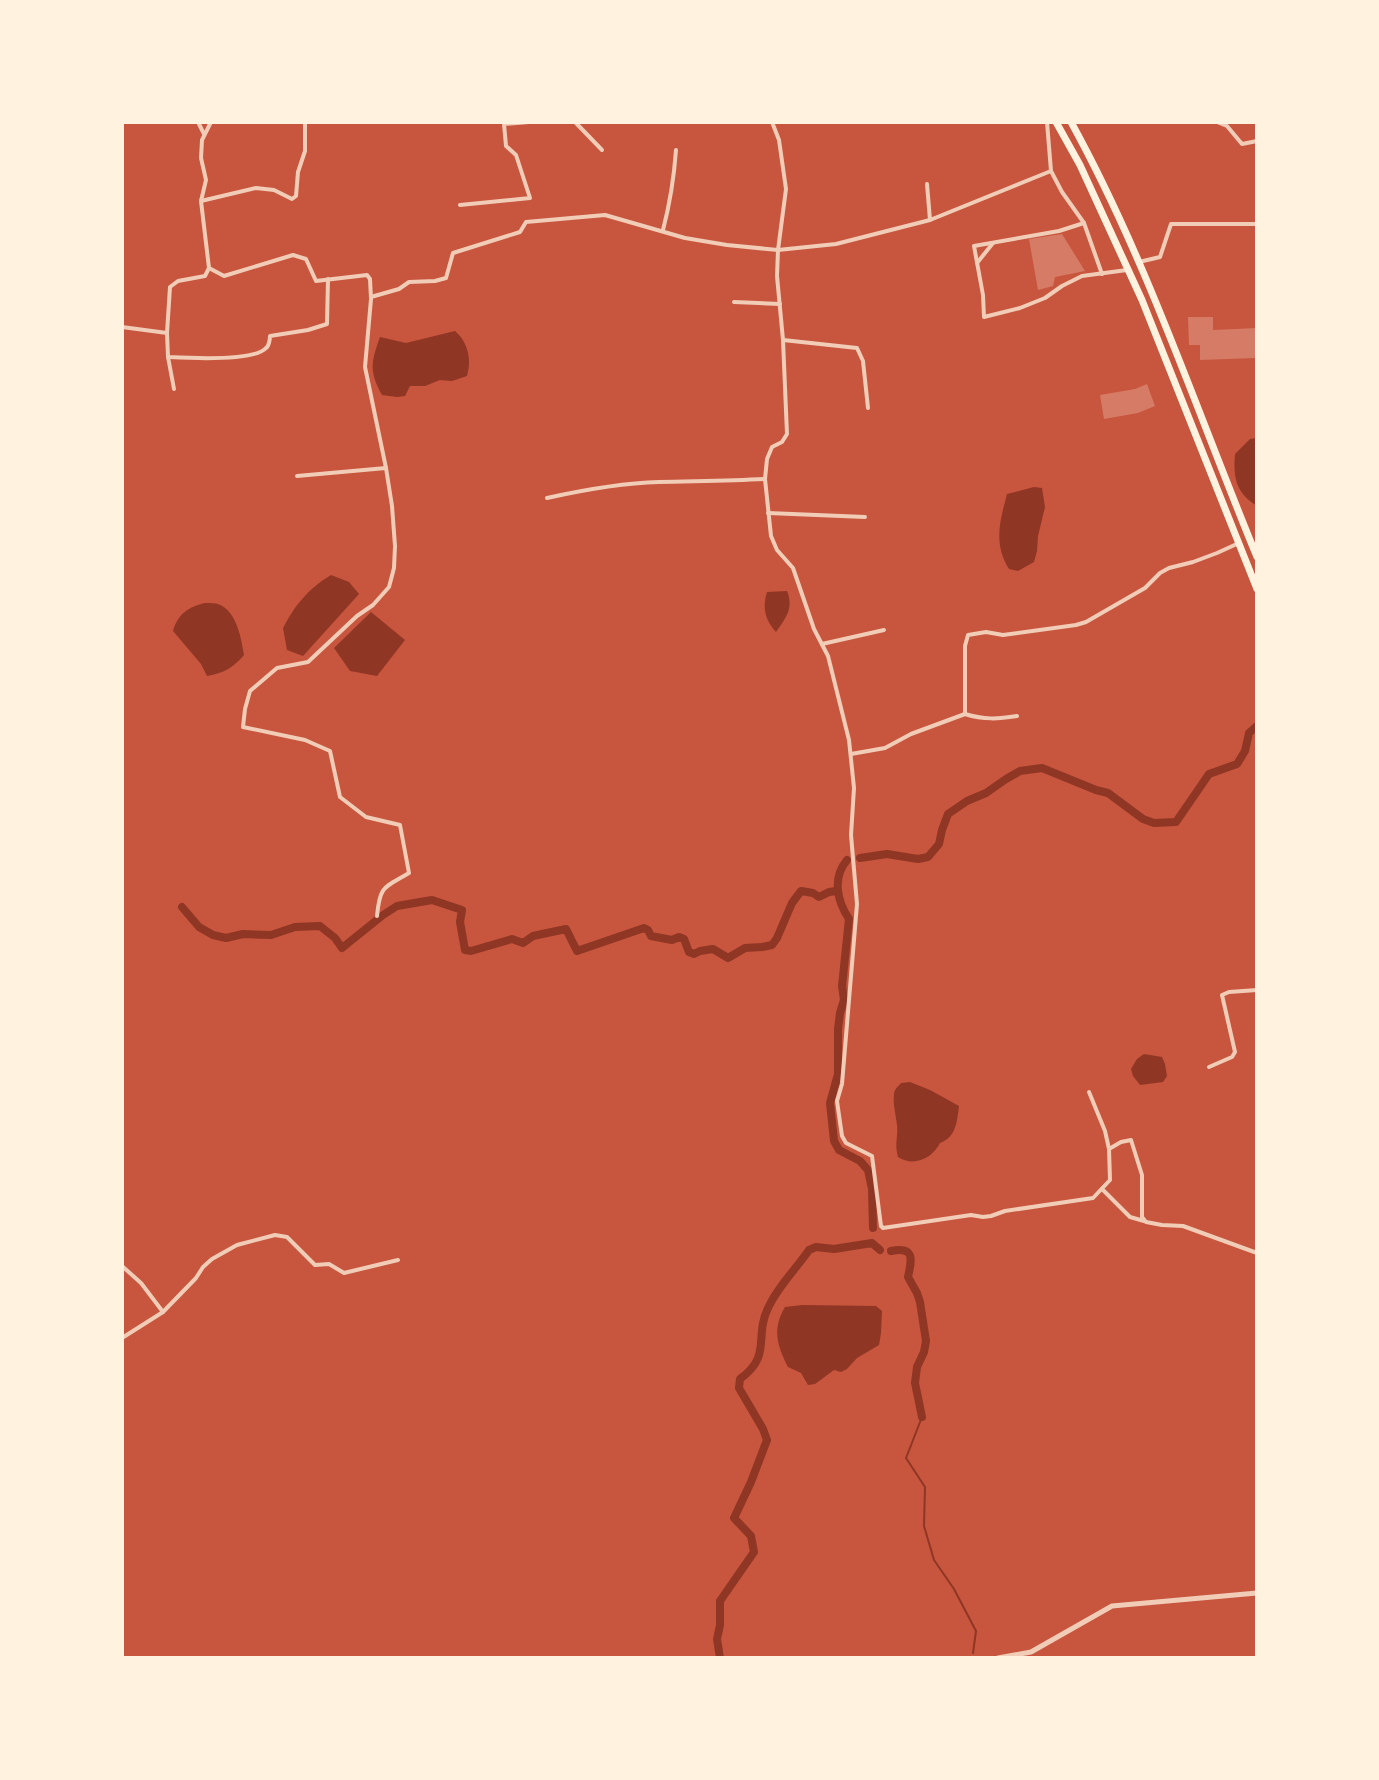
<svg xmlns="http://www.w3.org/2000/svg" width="1379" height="1780" font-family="'Sofia Sans Condensed',sans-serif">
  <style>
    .water { fill: #8f3625 }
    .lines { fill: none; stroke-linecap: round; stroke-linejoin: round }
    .stream { stroke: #8f3625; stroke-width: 2 }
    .canal { stroke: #8f3625; stroke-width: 8 }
    .building { fill: #d67c66 }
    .minor { stroke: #f1ccb7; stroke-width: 4 }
    .tertiary { stroke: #f1ccb7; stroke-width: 5 }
    .trunk { stroke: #fff3e0; stroke-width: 7 }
  </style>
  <rect width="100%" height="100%" fill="#c8553d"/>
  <g class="water">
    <path d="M 455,331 C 468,342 472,360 467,376 L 452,381 L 440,380 L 425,386 L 410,386 L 405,396 L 397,397 L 382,395 C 369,371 371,362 380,337 L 406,343 Z"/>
    <path d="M 1257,438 L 1257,506 C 1236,493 1233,478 1235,454 L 1250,439 Z"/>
    <path d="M 1034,487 L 1042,488 L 1045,507 L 1038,536 L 1037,551 L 1034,562 L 1018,571 L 1009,569 C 993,543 1000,521 1007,494 Z"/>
    <path d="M 331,575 L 349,582 L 359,594 L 303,656 L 287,650 L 283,628 C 295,605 308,589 331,575 Z"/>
    <path d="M 787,591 C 794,608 786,618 776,632 C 765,620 762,608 767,592 Z"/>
    <path d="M 205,603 C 206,603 217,603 218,604 C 237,611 241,638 244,655 C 233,668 224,673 207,676 L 201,664 L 173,631 C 178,614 188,607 205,603 Z"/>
    <polygon points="371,612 405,640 377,676 350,671 334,648"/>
    <polygon points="1144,1054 1162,1057 1165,1064 1167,1076 1163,1082 1140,1085 1133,1076 1131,1069 1137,1059"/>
    <path d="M 910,1082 L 930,1090 L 959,1106 C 957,1122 956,1137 940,1143 C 932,1159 913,1167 898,1157 C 896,1148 896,1145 897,1136 C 899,1123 892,1107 894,1094 C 895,1088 897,1088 901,1083 Z"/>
    <path d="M 802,1305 L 876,1306 L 882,1311 L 881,1333 L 879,1345 L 857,1358 L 847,1369 L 841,1372 L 834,1370 L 815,1384 L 808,1385 L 801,1373 L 788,1367 C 777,1345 772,1329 785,1307 Z"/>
  </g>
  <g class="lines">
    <polyline class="stream" points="922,1417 906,1458 925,1487 924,1526 934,1560 954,1589 976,1631 973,1653"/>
    <g class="canal">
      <polyline points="860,858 887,854 918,859 928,857 939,844 942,830 948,814 967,801 986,793 1006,779 1020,771 1042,768 1096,790 1108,793 1143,819 1154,823 1176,822 1209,774 1237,764 1245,751 1249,733 1257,726"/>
      <path d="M 847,860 C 832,878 837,901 849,919 L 842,986 L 844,1000 L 840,1013 L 838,1029 L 838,1074 L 830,1103 L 834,1141 L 839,1150 L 860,1161 L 868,1170 L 872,1189 L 873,1228"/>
      <polyline points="182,907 199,927 213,935 226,938 243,934 271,935 295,927 320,926 335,938 342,948 383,915 397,906 432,900 462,910 460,922 465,950 471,951 512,939 523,943 533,936 566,929 577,951 644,928 648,930 651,936 672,940 679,937 684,939 689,952 694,954 700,951 713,949 728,958 745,948 762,947 772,945 777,938 792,903 801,891 813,893 819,897 829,892 837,891"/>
      <path d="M 891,1251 C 915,1246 912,1259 908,1277 L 917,1293 L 920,1302 L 926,1341 L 924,1352 L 917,1367 L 915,1383 L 922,1417"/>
      <path d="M 720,1658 L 717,1639 L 720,1625 L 720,1601 L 754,1552 L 751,1536 L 734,1518 L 751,1482 L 767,1440 L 763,1429 L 739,1388 L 740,1379 C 773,1355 753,1337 769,1306 C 779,1285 796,1269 809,1250 L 816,1247 L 834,1249 L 872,1243 L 880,1250"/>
    </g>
  </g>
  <g class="building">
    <polygon points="1062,234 1085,271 1055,277 1053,286 1038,290 1029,239"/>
    <polygon points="1188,317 1213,317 1213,330 1257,328 1256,358 1200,360 1200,345 1189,345"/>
    <polygon points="1147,384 1155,406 1138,413 1104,419 1100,395 1135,389"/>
  </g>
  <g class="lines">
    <g class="minor">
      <polyline points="198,122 204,134"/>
      <path d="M 211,122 L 202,140 L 201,158 L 206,180 L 201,201 L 209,268 L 224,276 L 293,255 L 306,259 L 316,281 L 367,275 L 370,279 L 371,299 L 365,367 L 386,468 L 392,506 L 395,546 L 394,568 L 389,587 L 373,605 L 357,616 L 308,662 L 277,668 L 250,691 L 245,709 L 243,727 L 305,740 L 330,751 L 340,797 L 366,817 L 400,825 L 409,873 C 384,888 380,885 377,916"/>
      <polyline points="575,122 602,150"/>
      <polyline points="772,122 779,140 786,189 778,250 777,276 783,340 787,434 782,442 772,447 767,459 765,479 771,536 777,550 793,568 814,629 828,656 849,740 854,788 851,835 857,904 842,1084 837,1101 842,1136 846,1143 872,1156 881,1226 883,1228 971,1215 983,1217 991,1216 1005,1211 1093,1198 1110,1180 1109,1149 1105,1131 1089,1092"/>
      <polyline points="1047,122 1051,171"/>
      <polyline points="1217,122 1227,126 1242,144 1257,141"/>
      <polyline points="927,184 930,220"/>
      <polyline points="201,201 256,188 274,190 292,199 296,196 298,172 305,151 305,122"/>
      <polyline points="460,205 530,198 516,155 506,146 504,124 529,122"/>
      <polyline points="1084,223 1059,231 974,246 983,295 984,317 1020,308 1045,298 1062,286 1082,276 1127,270"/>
      <path d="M 663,230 C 670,203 674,178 676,150"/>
      <polyline points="1139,262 1160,257 1171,224 1257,224"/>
      <polyline points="977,263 993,243"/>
      <polyline points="371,297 399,289 409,282 435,281 446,278 453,253 520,232 526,222 605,215 685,238 727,245 778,250 836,244 930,220 1051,171 1062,192 1084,223 1102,274"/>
      <polyline points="734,302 780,304"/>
      <path d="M 122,327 L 167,333 L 168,357 C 187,358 254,362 266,348 C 269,346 270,339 270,336 L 308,330 L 327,324 L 328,279"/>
      <polyline points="167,333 170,287 178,281 205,276 209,268"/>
      <polyline points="783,340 857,348 863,361 868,408"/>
      <polyline points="168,357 174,389"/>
      <polyline points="297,476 386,468"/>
      <path d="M 547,498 C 583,490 622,483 659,482 C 694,481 729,481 765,479"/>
      <polyline points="768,513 865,517"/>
      <polyline points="822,644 884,630"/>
      <path d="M 1017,716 C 998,719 984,720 965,714 L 965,646 L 968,635 L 986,632 L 1003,635 L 1076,625 L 1086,622 L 1145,588 L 1160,573 L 1169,568 L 1193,562 L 1217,553 L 1239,543"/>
      <polyline points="851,754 885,748 911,734 965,714"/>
      <polyline points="1209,1067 1232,1057 1235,1052 1222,995 1229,992 1257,990"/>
      <polyline points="1109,1149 1121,1142 1131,1140 1142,1175 1142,1217 1146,1222 1162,1225 1183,1226 1257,1253"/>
      <polyline points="1102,1189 1130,1217 1144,1221"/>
      <polyline points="122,1266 141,1283 163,1312"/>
      <polyline points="122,1338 163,1312 196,1278 203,1267 212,1259 237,1245 275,1235 287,1237 315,1265 329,1264 344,1273 398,1260"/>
    </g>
    <polyline class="tertiary" points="998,1658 1031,1652 1112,1606 1257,1593"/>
    <g class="trunk">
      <polyline points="1056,122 1080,165 1142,300 1257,589"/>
      <path d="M 1071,122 C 1147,260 1197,412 1257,557"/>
    </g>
  </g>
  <rect width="1379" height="1780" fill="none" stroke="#fff3e0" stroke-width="248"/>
</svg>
